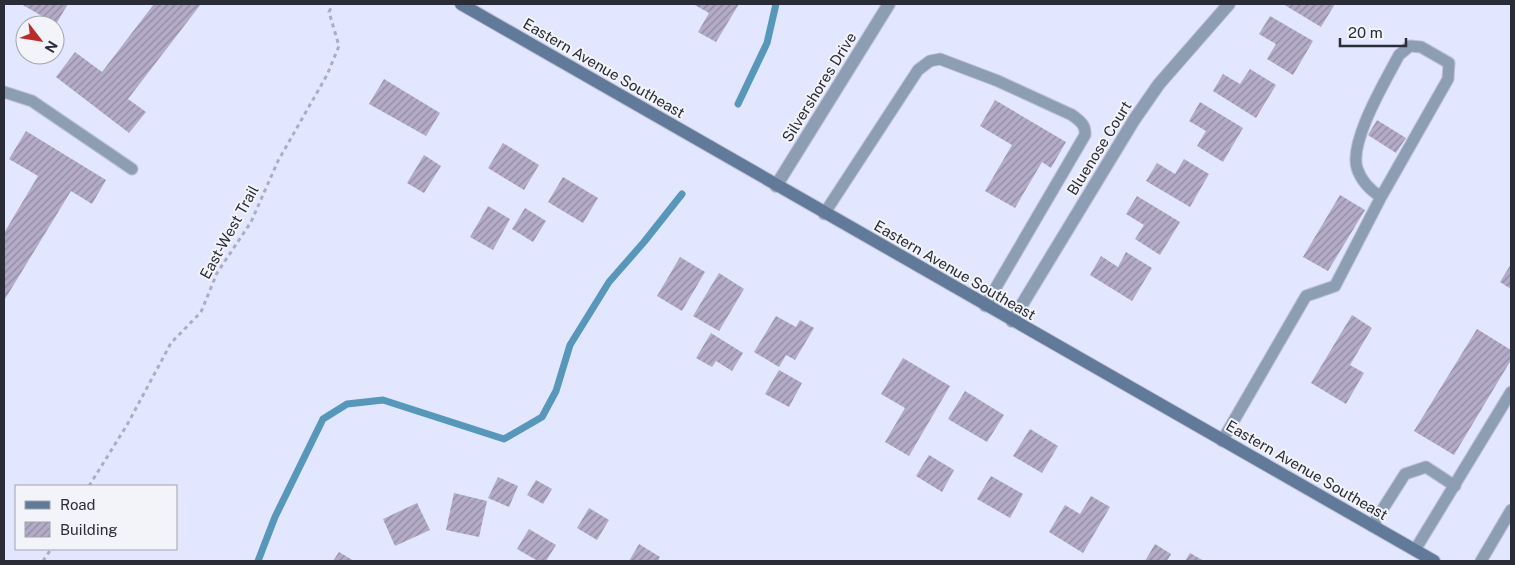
<svg xmlns="http://www.w3.org/2000/svg" width="1515" height="565" font-family="'Public Sans',sans-serif">
  <style>
    .lines { fill: none; stroke-linecap: round; stroke-linejoin: round }
    .stream { stroke: #5697ba; stroke-width: 7 }
    .building { fill: url(#building-hatch) }
    .lane-casing { stroke: #bdc1d6; stroke-width: 13 }
    .street-casing { stroke: #bdc1d6; stroke-width: 14 }
    .secondary-casing { stroke: #bdc1d6; stroke-width: 14 }
    .path { stroke: #aaaec2; stroke-width: 3; stroke-dasharray: 4 4; stroke-linecap: butt }
    .lane { stroke: #8d9eb4; stroke-width: 11 }
    .street { stroke: #8d9eb4; stroke-width: 12 }
    .secondary { stroke: #617a9a; stroke-width: 12 }
    .labels { text-anchor: middle; dominant-baseline: central; stroke-width: 4; stroke-linejoin: round; paint-order: stroke }
    .street-label { font-size: 15px; fill: #2a2c37; stroke: #f3f4fa }
  </style>
  <defs>
    <pattern id="building-hatch" width="6" height="6" patternUnits="userSpaceOnUse" patternTransform="scale(1.25)"><rect width="6" height="6" fill="#b3abc7"/><path d="M-1 1l2-2M0 6l6-6M5 7l2-2" fill="none" stroke="#928ba2"/></pattern>
  </defs>
  <rect width="100%" height="100%" fill="#e2e6fe"/>
  <g class="lines">
    <g class="stream">
      <polyline points="738,104 767,43 776,4"/>
      <polyline points="258,561 275,517 323,419 347,404 383,400 504,439 542,417 556,391 570,345 609,282 644,242 682,194"/>
    </g>
  </g>
  <g class="building">
    <polygon points="21,4 68,4 56,24"/>
    <polygon points="154,4 201,4 128,99 146,112 129,133 56,77 75,52 102,72"/>
    <polygon points="693,4 739,4 716,42 698,32 709,13"/>
    <polygon points="1283,4 1335,4 1321,27"/>
    <polygon points="1270,16 1313,41 1293,75 1267,59 1276,44 1259,34"/>
    <polygon points="1250,69 1276,85 1256,118 1213,91 1223,74 1240,84"/>
    <polygon points="384,79 440,113 426,136 369,104"/>
    <polygon points="995,100 1066,142 1051,168 1042,162 1015,208 985,191 1012,145 980,126"/>
    <polygon points="1200,102 1243,128 1223,162 1197,146 1206,131 1189,121"/>
    <polygon points="1377,120 1406,138 1396,153 1368,135"/>
    <polygon points="26,131 106,180 92,204 71,191 5,299 4,233 38,176 9,159"/>
    <polygon points="503,143 539,165 524,190 488,168"/>
    <polygon points="424,155 441,166 424,193 407,183"/>
    <polygon points="1184,159 1209,174 1190,207 1146,181 1157,163 1175,174"/>
    <polygon points="563,177 598,198 583,223 548,202"/>
    <polygon points="1340,195 1365,210 1328,271 1303,257"/>
    <polygon points="1137,196 1180,222 1160,255 1135,239 1144,225 1126,214"/>
    <polygon points="488,206 510,219 493,250 470,237"/>
    <polygon points="525,208 546,221 533,242 512,229"/>
    <polygon points="1126,252 1152,268 1132,301 1090,275 1101,256 1118,267"/>
    <polygon points="680,257 705,272 682,311 657,296"/>
    <polygon points="1511,264 1511,289 1500,282"/>
    <polygon points="719,273 744,289 719,331 693,316"/>
    <polygon points="1352,315 1372,328 1350,365 1364,373 1346,404 1311,383"/>
    <polygon points="776,316 796,327 800,320 814,328 795,360 786,355 779,367 754,352"/>
    <polygon points="1477,329 1511,350 1511,360 1454,455 1414,431"/>
    <polygon points="711,333 743,353 732,371 716,361 712,367 696,358"/>
    <polygon points="903,358 950,386 909,456 885,442 905,408 881,394"/>
    <polygon points="779,370 802,383 789,407 765,394"/>
    <polygon points="965,391 1004,415 987,442 948,419"/>
    <polygon points="1030,429 1058,446 1042,473 1013,456"/>
    <polygon points="929,455 954,470 942,492 916,476"/>
    <polygon points="991,476 1023,494 1010,518 977,499"/>
    <polygon points="498,477 518,486 509,507 488,498"/>
    <polygon points="536,480 552,489 543,504 527,495"/>
    <polygon points="454,493 487,501 479,537 446,530"/>
    <polygon points="1091,496 1110,507 1083,553 1049,532 1065,505 1080,514"/>
    <polygon points="417,503 430,530 395,546 383,519"/>
    <polygon points="589,508 609,520 597,540 577,528"/>
    <polygon points="529,529 556,545 546,561 538,561 517,549"/>
    <polygon points="639,544 660,557 658,561 629,561"/>
    <polygon points="1155,544 1171,554 1167,561 1145,561"/>
    <polygon points="339,552 354,561 333,561"/>
    <polygon points="1190,553 1204,561 1185,561"/>
  </g>
  <g class="lines">
    <g class="lane-casing">
      <g id="lane">
        <polyline points="4,92 32,101 132,169"/>
        <path d="M 824,214 L 918,70 L 930,61 L 940,59 L 998,81 L 1072,115 C 1080,121 1086,125 1085,135 L 985,306"/>
        <path d="M 1222,441 L 1306,296 L 1335,286 L 1381,197 L 1448,79 L 1449,63 L 1421,47 L 1410,46 L 1399,55 C 1386,80 1349,141 1357,168 C 1361,181 1370,190 1381,197"/>
        <polyline points="1372,526 1405,474 1426,467 1455,486"/>
        <polyline points="1415,550 1511,392"/>
        <polyline points="1481,561 1511,510"/>
      </g>
    </g>
    <g class="street-casing">
      <g id="street">
        <polyline points="776,186 889,4"/>
        <polyline points="1012,321 1134,120 1159,84 1229,4"/>
      </g>
    </g>
    <g class="secondary-casing">
      <polyline id="secondary" points="461,4 1434,561"/>
    </g>
    <g class="path">
      <polyline points="89,486 127,425 171,343 201,312 217,273 251,222 278,161 327,75 339,46 329,12 333,4"/>
      <polyline points="43,561 51,549"/>
    </g>
    <use href="#lane" class="lane"/>
    <use href="#street" class="street"/>
    <use href="#secondary" class="secondary"/>
  </g>
  <g class="labels">
    <g class="street-label">
      <text transform="translate(604 68) rotate(30)">Eastern Avenue Southeast</text>
      <text transform="translate(819 87) rotate(-58)">Silvershores Drive</text>
      <text transform="translate(1099 148) rotate(-58)">Bluenose Court</text>
      <text transform="translate(229 232) rotate(-61)">East-West Trail</text>
      <text transform="translate(955 270) rotate(30)">Eastern Avenue Southeast</text>
      <text transform="translate(1307 470) rotate(30)">Eastern Avenue Southeast</text>
    </g>
  </g>
  <rect width="1515" height="565" fill="none" stroke="#2a2c37" stroke-width="10"/>
  <rect x="15" y="485" width="162" height="65" fill="#f3f4fa" stroke="#a3a4ac"/>
  <rect x="25" y="501" width="25" height="8" fill="#617a9a" stroke="#a3a4ac"/>
  <text x="60" y="510" font-size="15" fill="#2a2c37">Road</text>
  <rect x="25" y="522" width="25" height="15" fill="url(#building-hatch)" stroke="#a3a4ac"/>
  <text x="60" y="535" font-size="15" fill="#2a2c37">Building</text>
  <g transform="translate(40 40) rotate(121)"><circle r="24" fill="#f3f4fa" stroke="#a3a4ac"/>
  <path d="M0-4L9 19L0 12L-9 19Z" fill="#bb2c29"/>
  <text y="-8" font-size="14" font-weight="bold" text-anchor="middle" fill="#2a2c37">N</text>
  </g>
  <path d="M1340 38v8h66v-8" fill="none" stroke="#2a2c37" stroke-width="2.5"/>
  <text x="1348" y="38" font-size="15" fill="#2a2c37" stroke="#f3f4fa" stroke-width="4" paint-order="stroke">20 m</text>
</svg>
